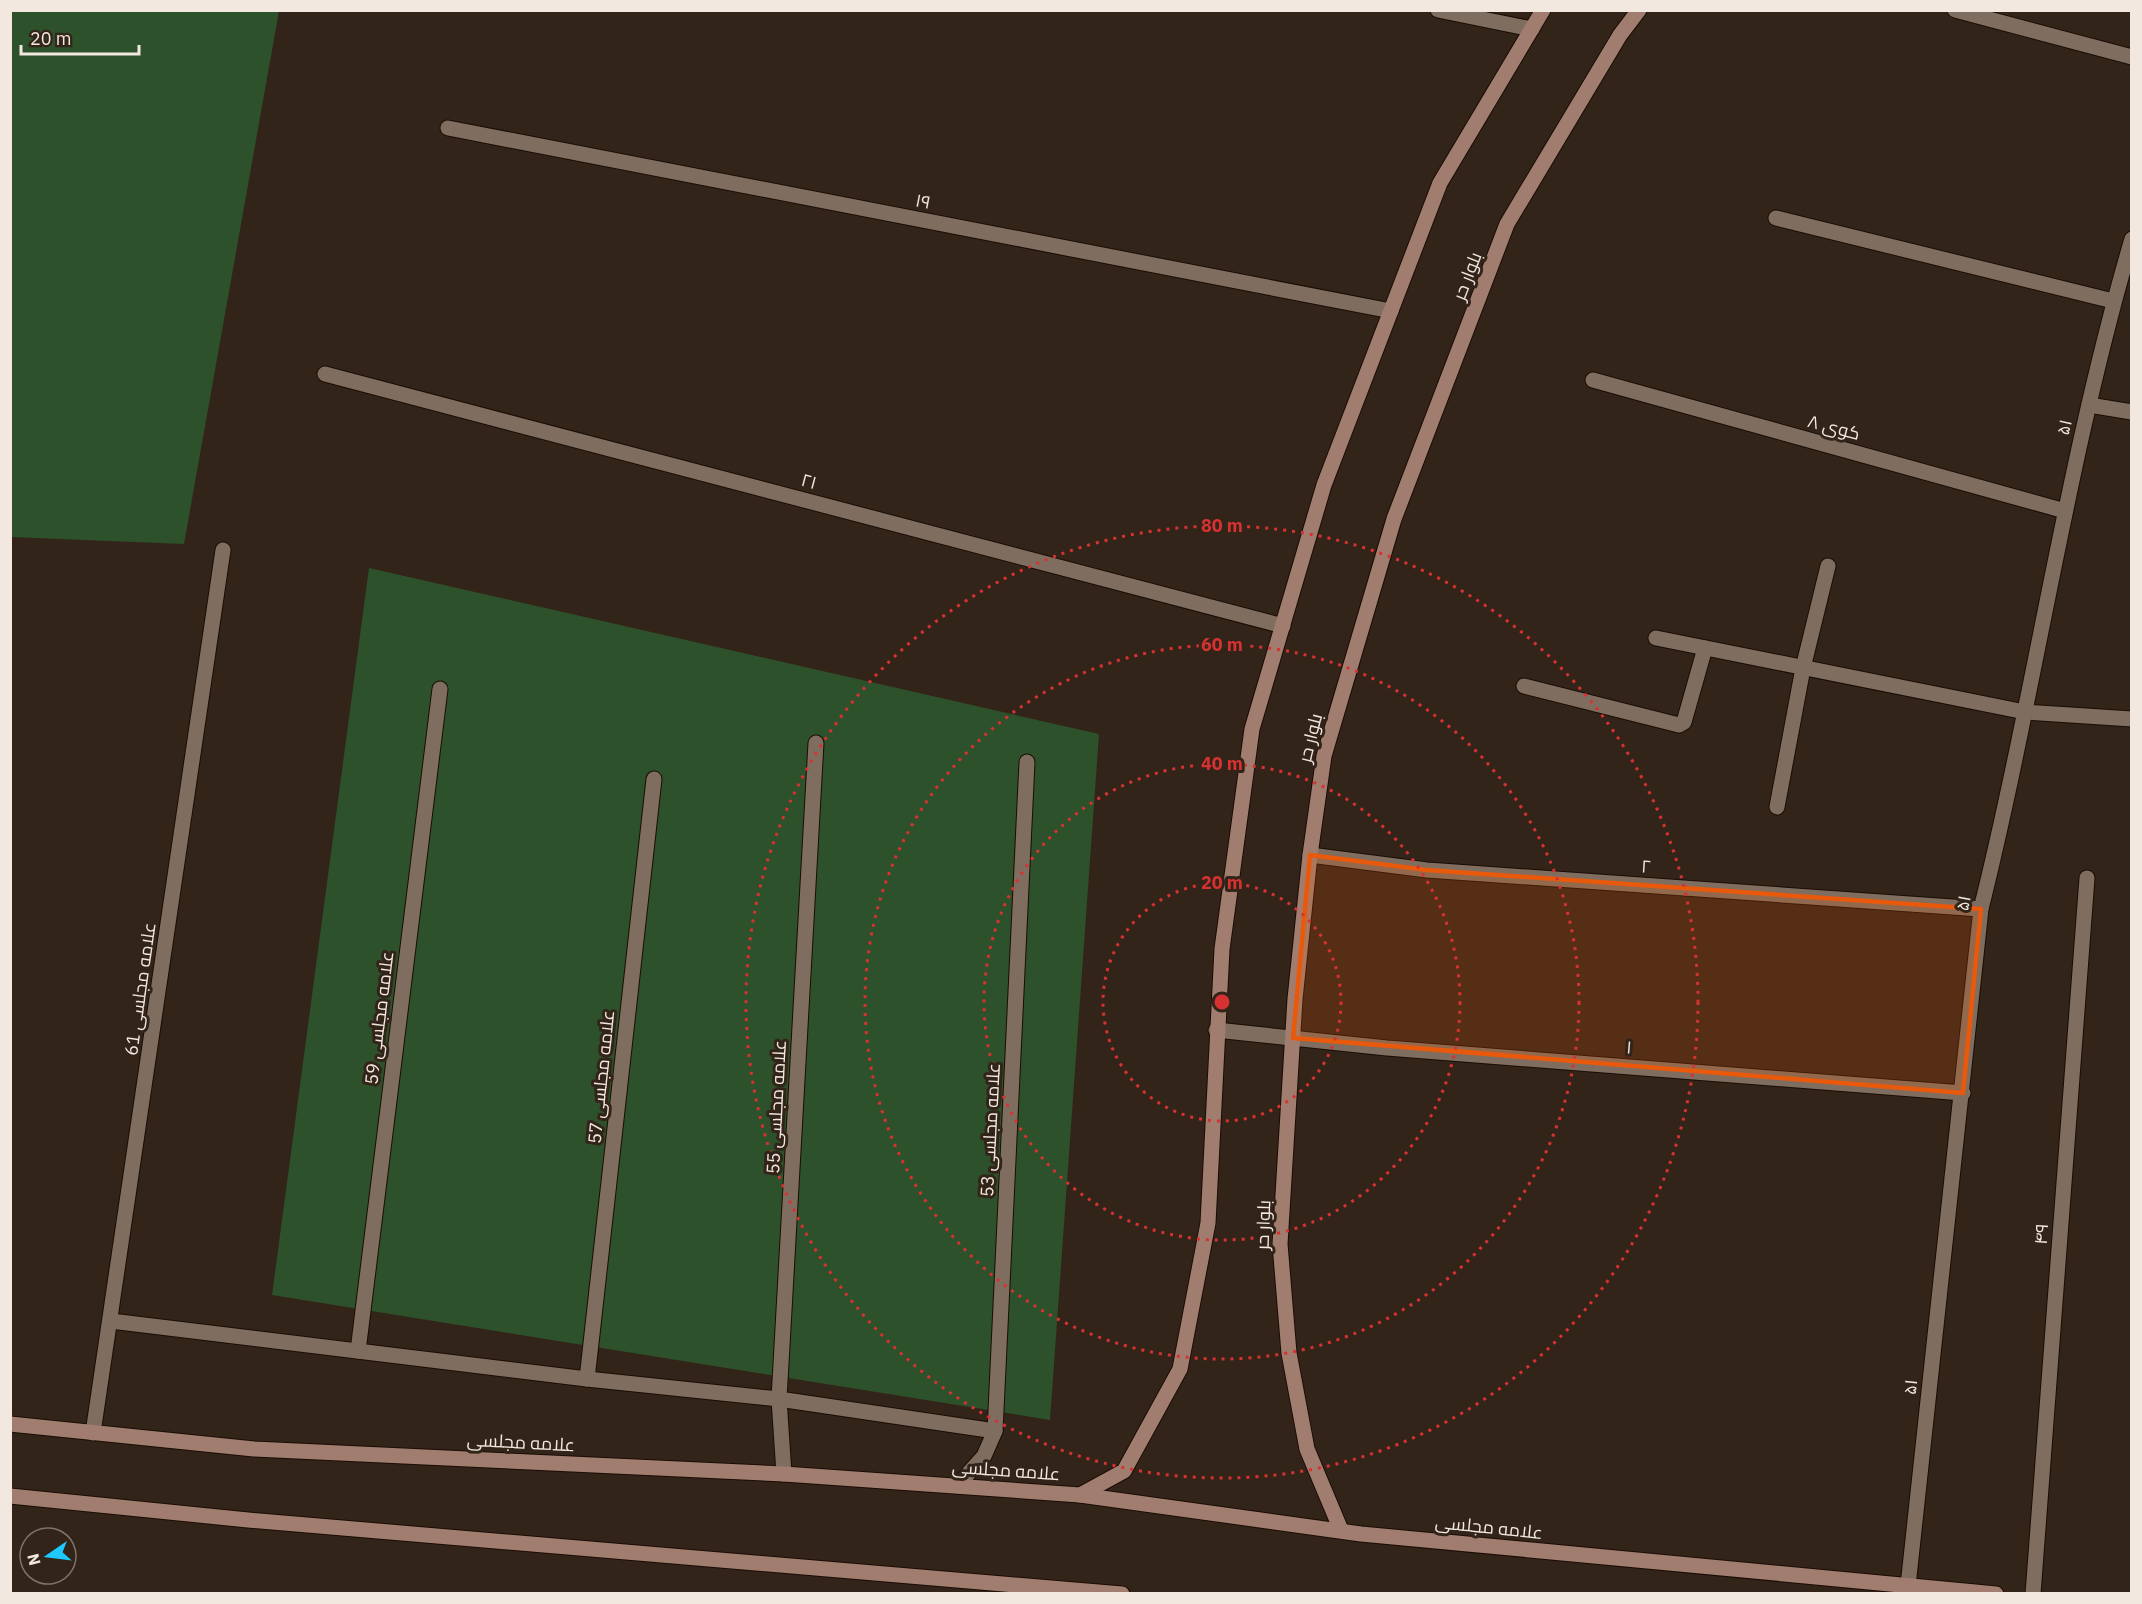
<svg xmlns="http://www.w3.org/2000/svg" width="2142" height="1604" font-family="'IBM Plex Sans',Cairo,sans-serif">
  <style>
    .green { fill: #2d512a }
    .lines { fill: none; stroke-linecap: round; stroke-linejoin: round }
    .minor-casing { stroke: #1a0d04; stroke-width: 17 }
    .secondary-casing { stroke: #1a0d04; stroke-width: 17 }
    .minor { stroke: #7f6d60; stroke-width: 15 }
    .secondary { stroke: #a17d70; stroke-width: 15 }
    .marked { fill: #e8590c; fill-opacity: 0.2; stroke: #e8590c; stroke-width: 4.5; stroke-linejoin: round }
    .ring { fill: none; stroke: #d73231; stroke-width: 3; stroke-dasharray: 3 6 }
    .labels { text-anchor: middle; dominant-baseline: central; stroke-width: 6; stroke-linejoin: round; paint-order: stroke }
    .street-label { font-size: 18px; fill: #f2e8e0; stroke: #332419 }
    .centre { fill: #d73231; stroke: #332419; stroke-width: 3 }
    .ring-label { font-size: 18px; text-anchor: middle; font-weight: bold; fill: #d73231; stroke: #332419; stroke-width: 6; stroke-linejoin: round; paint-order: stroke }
  </style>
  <rect width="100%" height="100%" fill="#332419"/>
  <g class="green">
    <polygon points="11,10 279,11 184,544 11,537"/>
    <polygon points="369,568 1099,734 1050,1420 272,1295"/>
  </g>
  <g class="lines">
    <g class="minor-casing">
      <g id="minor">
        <polyline points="1438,10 1532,29"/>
        <polyline points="1955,10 2132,57"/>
        <polyline points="448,128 1391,311"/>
        <polyline points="1776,218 2113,301"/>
        <polyline points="325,374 1283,626"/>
        <polyline points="1593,380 2065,511"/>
        <polyline points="2089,405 2132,412"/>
        <polyline points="1656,638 2025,712 2132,719"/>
        <polyline points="1524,686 1679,725 1684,722 1705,648"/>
        <polyline points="1777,807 1803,668 1828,566"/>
        <polyline points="1310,855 1427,870 1981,909"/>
        <polyline points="1216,1030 1387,1048 1963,1093"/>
        <polyline points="111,1321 587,1379 779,1399 995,1431"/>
        <polyline points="358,1351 440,689"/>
        <polyline points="587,1379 654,779"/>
        <polyline points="93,1433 223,550"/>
        <polyline points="784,1474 779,1399 816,743"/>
        <polyline points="957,1486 984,1456 995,1431 1027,762"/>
        <path d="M 1908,1586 L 1981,909 C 2036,687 2067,459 2132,239"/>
        <polyline points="2033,1594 2087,878"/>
      </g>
    </g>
    <g class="secondary-casing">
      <g id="secondary">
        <polyline points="10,1424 254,1449 784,1474 1080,1495 1361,1534 1996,1594"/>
        <polyline points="1080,1495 1124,1471 1180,1369 1208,1223 1222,949 1252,729 1324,485 1440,183 1543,10"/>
        <polyline points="10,1496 248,1520 1122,1594"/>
        <polyline points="1341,1530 1307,1449 1289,1353 1280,1244 1295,999 1310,855 1324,756 1394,519 1507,224 1620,35 1639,10"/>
      </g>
    </g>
    <use href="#minor" class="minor"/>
    <use href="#secondary" class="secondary"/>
  </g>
  <path class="marked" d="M 1310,855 L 1427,870 L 1981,909 L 1963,1093 L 1293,1038 Z"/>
  <g class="ring">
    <circle cx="1222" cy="1002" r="119"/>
    <circle cx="1222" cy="1002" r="238"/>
    <circle cx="1222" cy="1002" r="357"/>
    <circle cx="1222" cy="1002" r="476"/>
  </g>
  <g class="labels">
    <g class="street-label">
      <text transform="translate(923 201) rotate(11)">۱۹</text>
      <text transform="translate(1467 276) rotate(-69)">بلوار حر</text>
      <text transform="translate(1834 427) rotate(15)">کوی ۸</text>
      <text transform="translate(2064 427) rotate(-77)">۵۱</text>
      <text transform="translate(809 481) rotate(15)">۲۱</text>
      <text transform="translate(1310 738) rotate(-76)">بلوار حر</text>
      <text transform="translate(1646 866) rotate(4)">۲</text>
      <text transform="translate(1963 903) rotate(-79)">۵۱</text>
      <text transform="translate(140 989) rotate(-82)">علامه مجلسی 61</text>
      <text transform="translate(379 1018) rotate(-83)">علامه مجلسی 59</text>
      <text transform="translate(1629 1047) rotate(5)">۱</text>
      <text transform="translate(601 1077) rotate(-84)">علامه مجلسی 57</text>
      <text transform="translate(776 1107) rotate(-87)">علامه مجلسی 55</text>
      <text transform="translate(990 1130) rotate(-87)">علامه مجلسی 53</text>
      <text transform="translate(1263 1225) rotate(-88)">بلوار حر</text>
      <text transform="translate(2041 1234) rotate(-86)">۴۹</text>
      <text transform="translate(1910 1387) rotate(-84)">۵۱</text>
      <text transform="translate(521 1442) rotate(3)">علامه مجلسی</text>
      <text transform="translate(1006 1470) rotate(4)">علامه مجلسی</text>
      <text transform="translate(1489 1527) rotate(6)">علامه مجلسی</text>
    </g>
  </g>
  <circle cx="1222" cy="1002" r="9" class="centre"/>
  <g class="ring-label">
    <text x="1222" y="532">80 m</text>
    <text x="1222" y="651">60 m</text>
    <text x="1222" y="770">40 m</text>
    <text x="1222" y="889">20 m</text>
  </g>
  <rect width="2142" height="1604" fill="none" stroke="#f2e8e0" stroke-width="24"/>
  <g transform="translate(48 1556) rotate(256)"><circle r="28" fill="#332419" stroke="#7f7269" stroke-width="1.5"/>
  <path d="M0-4.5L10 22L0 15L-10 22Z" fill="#1ec9fd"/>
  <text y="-9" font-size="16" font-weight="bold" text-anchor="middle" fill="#f2e8e0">N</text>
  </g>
  <path d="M21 45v9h118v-9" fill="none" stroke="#f2e8e0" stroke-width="3"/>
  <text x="30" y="45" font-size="18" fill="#f2e8e0" stroke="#332419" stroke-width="4.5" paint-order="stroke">20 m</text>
</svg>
